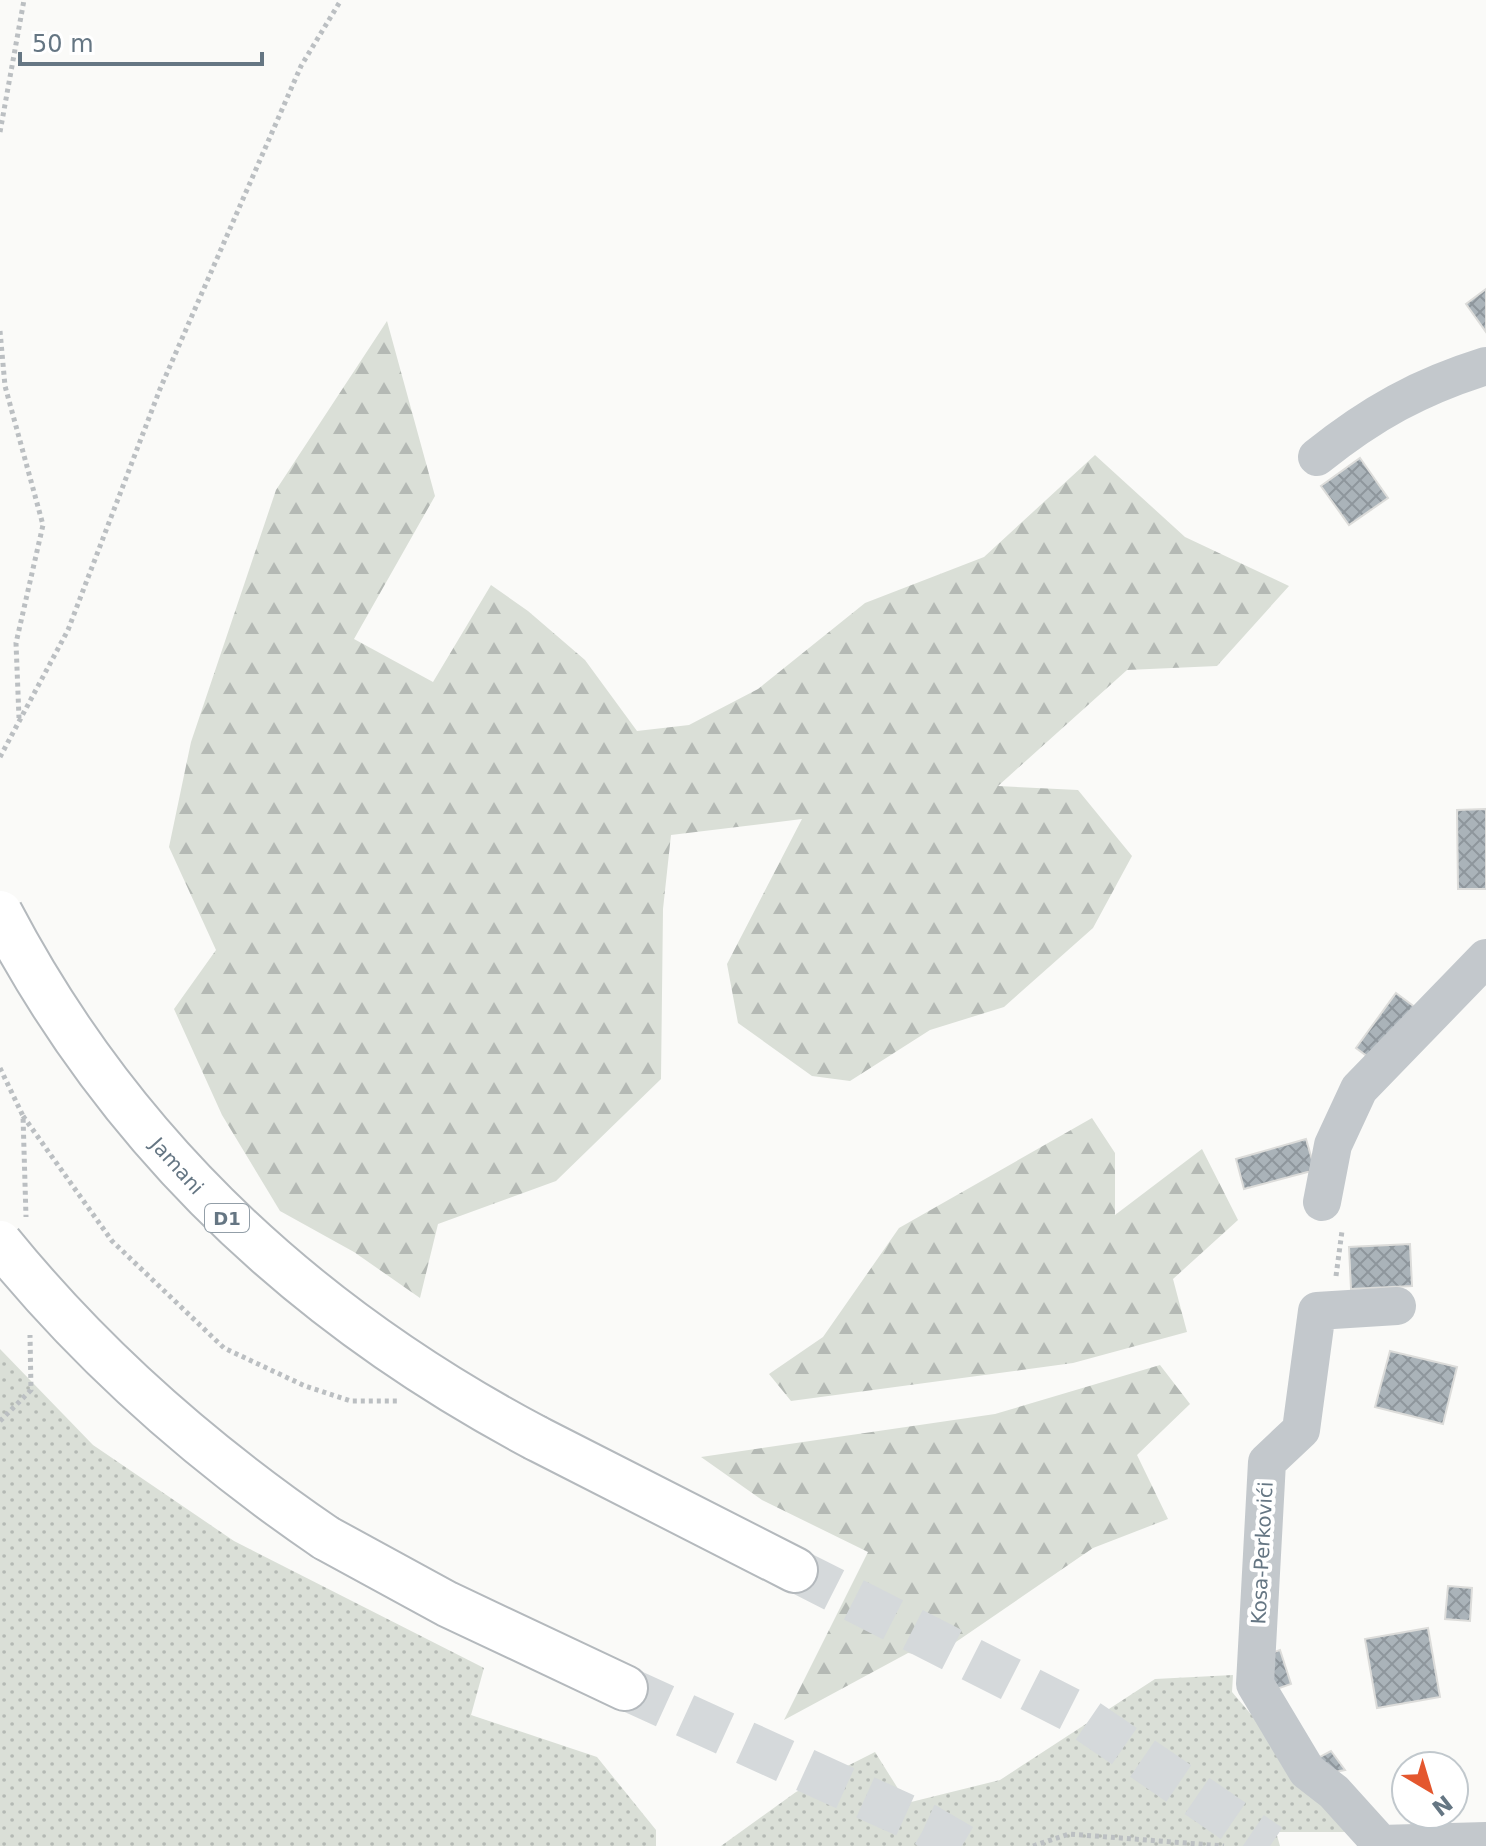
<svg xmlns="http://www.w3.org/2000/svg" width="1486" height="1846" font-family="'DejaVu Sans',sans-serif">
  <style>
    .grass { fill: url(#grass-dots) }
    .forest { fill: url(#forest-firs) }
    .building { fill: url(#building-cross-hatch); stroke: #dcdcda; stroke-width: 2 }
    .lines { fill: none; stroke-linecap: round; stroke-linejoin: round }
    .trunk-tunnel { stroke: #d5d9db; stroke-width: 44; stroke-dasharray: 44 22; stroke-linecap: butt }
    .trunk-casing { stroke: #b4b9bd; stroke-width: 48 }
    .path { stroke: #bbbfc2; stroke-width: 5; stroke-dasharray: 4 4; stroke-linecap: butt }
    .minor { stroke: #c3c8cc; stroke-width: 38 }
    .trunk { stroke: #fff; stroke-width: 44 }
    .trunk-bridge-casing { stroke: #b4b9bd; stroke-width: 48; stroke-linecap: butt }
    .trunk-bridge { stroke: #fff; stroke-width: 44 }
    .labels { text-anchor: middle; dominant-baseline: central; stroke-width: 8; stroke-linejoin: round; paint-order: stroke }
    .shield { fill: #fff; stroke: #939fa8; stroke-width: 2 }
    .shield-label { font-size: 18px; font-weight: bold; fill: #657683 }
    .street-label { font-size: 20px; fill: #657683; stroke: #fff }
  </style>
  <defs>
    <pattern id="grass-dots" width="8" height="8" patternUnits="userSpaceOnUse" patternTransform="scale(2)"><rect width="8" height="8" fill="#dadfd7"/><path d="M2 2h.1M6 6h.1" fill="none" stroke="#b4b9b4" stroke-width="1.8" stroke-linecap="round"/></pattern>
    <pattern id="forest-firs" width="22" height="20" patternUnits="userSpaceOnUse" patternTransform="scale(2)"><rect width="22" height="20" fill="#dadfd7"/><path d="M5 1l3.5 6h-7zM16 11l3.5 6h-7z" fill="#b4b9b4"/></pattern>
    <pattern id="building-cross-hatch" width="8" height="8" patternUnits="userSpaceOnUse" patternTransform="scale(2)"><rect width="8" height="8" fill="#aab3b9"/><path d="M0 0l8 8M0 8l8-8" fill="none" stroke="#8e969c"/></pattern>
  </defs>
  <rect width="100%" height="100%" fill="#fafaf8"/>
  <g class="grass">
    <polygon points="0,1349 93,1445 234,1541 484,1668 471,1715 597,1757 656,1830 656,1846 0,1846"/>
    <polygon points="1233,1675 1232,1692 1351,1832 1276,1832 1280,1846 721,1846 796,1792 875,1752 907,1803 1000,1780 1155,1679"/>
  </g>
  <g class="forest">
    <polygon points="387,321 435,496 354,639 433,682 491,585 528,611 585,660 637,731 689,725 758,689 865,603 984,557 1095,455 1185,537 1289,586 1217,666 1127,670 998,786 1078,790 1132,856 1093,928 1004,1007 930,1030 850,1081 812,1076 738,1023 727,964 802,819 671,835 663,909 661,1079 556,1181 438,1224 420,1298 354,1252 280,1211 222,1115 174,1009 216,950 169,847 191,742 276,490"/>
    <polygon points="1092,1118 1115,1153 1115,1215 1202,1149 1238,1220 1173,1279 1187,1332 1073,1363 791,1401 769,1374 823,1337 899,1228"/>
    <polygon points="1160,1365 1190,1404 1137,1455 1168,1519 1093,1548 934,1657 908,1653 784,1720 868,1552 762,1500 701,1457 995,1414"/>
  </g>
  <g class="building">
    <polygon points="1486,289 1486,332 1466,304"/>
    <polygon points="1360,458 1388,498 1349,525 1321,486"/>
    <polygon points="1486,809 1486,889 1458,889 1457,810"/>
    <polygon points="1396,993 1420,1011 1379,1065 1356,1048"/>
    <polygon points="1306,1139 1315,1170 1244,1189 1236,1159"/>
    <polygon points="1410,1244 1412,1286 1351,1289 1349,1247"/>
    <polygon points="1390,1351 1457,1367 1443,1424 1375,1407"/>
    <polygon points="1448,1586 1472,1588 1470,1621 1445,1619"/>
    <polygon points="1428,1628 1440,1697 1377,1708 1365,1639"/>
    <polygon points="1280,1650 1291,1684 1271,1691 1260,1657"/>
    <polygon points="1331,1751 1345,1770 1325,1774 1314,1760"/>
  </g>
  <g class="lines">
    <g class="trunk-tunnel">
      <polyline points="795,1570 1073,1711 1270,1846"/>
      <polyline points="625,1688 926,1825 962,1846"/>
    </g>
    <g class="trunk-casing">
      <g id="trunk">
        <polyline points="536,1438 795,1570"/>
        <polyline points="326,1538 447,1604 625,1688"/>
      </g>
    </g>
    <g class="path">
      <polyline points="0,132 24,0"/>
      <polyline points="0,331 5,386 43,525 16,643 19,718"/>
      <polyline points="0,757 68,630 160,389 301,66 341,0"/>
      <polyline points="0,1068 23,1116 26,1217"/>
      <polyline points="23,1116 112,1241 224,1348 305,1386 351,1401 400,1401"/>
      <polyline points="1336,1276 1342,1231"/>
      <polyline points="0,1421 31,1390 30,1335"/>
      <polyline points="1033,1846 1069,1834 1224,1846"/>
    </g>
    <g class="minor">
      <path d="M 1317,457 C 1372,413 1419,387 1486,366"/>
      <polyline points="1322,1202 1333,1145 1359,1089 1486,958"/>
      <polyline points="1397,1306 1317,1311 1301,1430 1267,1462 1255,1684 1307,1771 1334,1792 1381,1844 1486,1841"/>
    </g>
    <use href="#trunk" class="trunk"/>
    <g class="trunk-bridge-casing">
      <g id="trunk-bridge">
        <path d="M 0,913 C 122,1146 306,1316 536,1438"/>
        <path d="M 0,1243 C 94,1359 203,1454 326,1538"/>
      </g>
    </g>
    <use href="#trunk-bridge" class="trunk-bridge"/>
  </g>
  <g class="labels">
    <rect class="shield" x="205" y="1204" width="44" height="28" rx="6"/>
    <g class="shield-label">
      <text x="227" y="1218">D1</text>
    </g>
    <g class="street-label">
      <text transform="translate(177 1166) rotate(48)">Jamani</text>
      <text transform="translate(1262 1553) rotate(-87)">Kosa-Perkovići</text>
    </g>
  </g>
  <g transform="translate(1430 1790) rotate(142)"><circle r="38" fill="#ffffff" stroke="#c1c8cd" stroke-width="2"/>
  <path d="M0-6L14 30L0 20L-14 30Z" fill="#e4572e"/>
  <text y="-12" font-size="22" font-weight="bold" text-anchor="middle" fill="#657683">N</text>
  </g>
  <path d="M20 52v12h242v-12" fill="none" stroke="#657683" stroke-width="4"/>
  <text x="32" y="52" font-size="24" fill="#657683" stroke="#ffffff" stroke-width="6" paint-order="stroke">50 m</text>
</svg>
